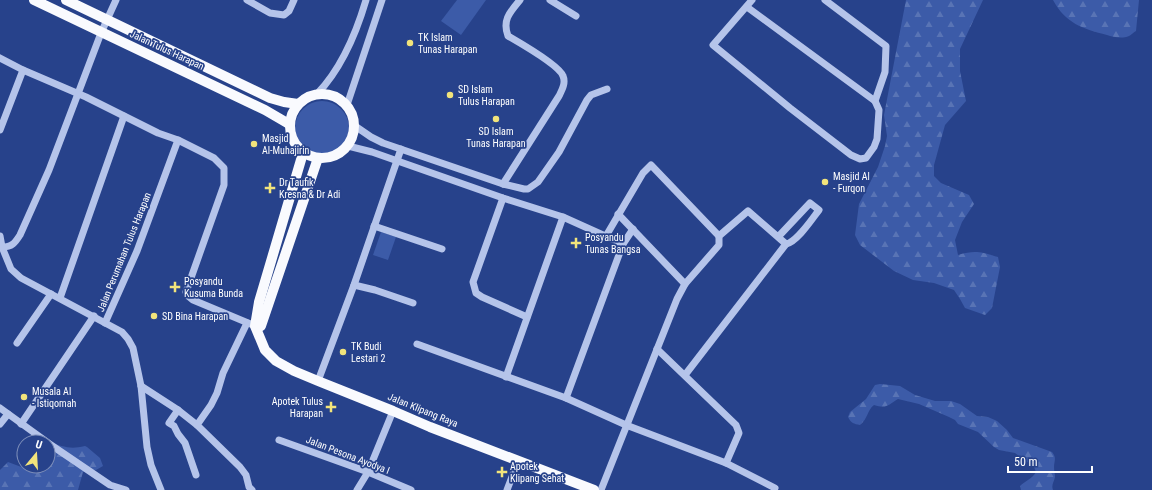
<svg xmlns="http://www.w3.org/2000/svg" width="1152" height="490" font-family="'Roboto Condensed',sans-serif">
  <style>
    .forest { fill: url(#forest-firs) }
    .green { fill: #3c5ba8 }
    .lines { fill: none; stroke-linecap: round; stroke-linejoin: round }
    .minor { stroke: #b5c4ea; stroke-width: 7 }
    .major { stroke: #f9fafe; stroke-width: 10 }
    .poi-dot { fill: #f2e47b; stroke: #27428b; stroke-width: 1.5 }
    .labels { text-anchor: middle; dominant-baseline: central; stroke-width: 3.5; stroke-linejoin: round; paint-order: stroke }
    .poi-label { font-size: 10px; fill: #fff; stroke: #27428b; text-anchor: start }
    .street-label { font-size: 10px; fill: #fff; stroke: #27428b }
  </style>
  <defs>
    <pattern id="forest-firs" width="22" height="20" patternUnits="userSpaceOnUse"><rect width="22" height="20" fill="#3c5ba8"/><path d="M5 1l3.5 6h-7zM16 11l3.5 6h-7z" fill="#5974b5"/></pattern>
  </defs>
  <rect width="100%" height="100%" fill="#27428b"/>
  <g class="forest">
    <path d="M 906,0 L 983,0 L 960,49 L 960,71 L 966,101 L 945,125 L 934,165 L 934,176 L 941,183 L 969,195 L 974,204 L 962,222 L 955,240 L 958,255 C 976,250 980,252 998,257 L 1000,267 L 992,308 L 985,315 L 965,308 L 960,299 L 954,290 L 934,283 L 913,280 L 894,271 L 860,245 L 855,235 L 859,204 L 878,167 L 885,146 L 887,136 L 884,115 Z"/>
    <path d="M 1053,0 L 1139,0 L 1136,31 C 1134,32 1131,35 1129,36 C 1122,39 1113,37 1107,35 C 1083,29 1065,23 1053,0 Z"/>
    <path d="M 880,384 L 900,386 L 915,395 L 935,401 L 951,401 L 960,404 L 977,416 L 988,417 L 997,421 L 1007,430 L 1013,438 L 1052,452 C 1057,458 1054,461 1054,467 C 1054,471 1055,474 1055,477 C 1054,482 1051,485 1053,490 L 1021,490 L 1020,486 C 1025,481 1032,479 1036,472 L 1034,467 L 1015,453 L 999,450 L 994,447 L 978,432 L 958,424 L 955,420 L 949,417 L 919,404 L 898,399 C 888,405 887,409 874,405 C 867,410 868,419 860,425 C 854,424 851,423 848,417 L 850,412 L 866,399 L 875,385 Z"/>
    <path d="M 48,442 C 63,446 69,450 85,446 L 87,447 L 100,458 L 103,466 L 96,470 L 83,472 L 78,490 L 0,490 L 0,470 L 8,462 L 24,468 L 28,466 L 48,466 Z"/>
  </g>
  <g class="green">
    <polygon points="457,0 486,0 461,35 441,21"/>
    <circle cx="322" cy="128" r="27"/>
    <polygon points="381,232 396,237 388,260 373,255"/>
  </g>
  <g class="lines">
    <g class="minor">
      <polyline points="247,0 270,13 284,15 289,11 294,0"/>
      <polyline points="550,0 576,16"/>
      <polyline points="752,0 713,45 790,108 851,155 860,159 866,158 874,147 877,139 879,110 875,101 885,72 886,46 825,0"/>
      <polyline points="747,7 875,101"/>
      <polyline points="0,58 23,70 86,97 158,133 178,140 214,158 224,168 224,185 186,292 187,295 193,300 258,327"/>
      <path d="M 317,94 C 342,68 356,34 366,0"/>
      <polyline points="347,105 382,0"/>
      <polyline points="355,126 371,137 383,143 503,184 524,189 528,189 538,182 559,152 587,100 591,95 607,89"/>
      <polyline points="0,130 23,70"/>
      <polyline points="348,146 372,152 503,198 563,217 623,244"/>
      <path d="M 503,184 L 559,96 C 562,90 566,83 563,76 C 559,65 520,43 508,36 C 502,20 510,12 520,0"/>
      <polyline points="503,198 473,282 476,293 482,297 527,317"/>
      <polyline points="618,214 685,284"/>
      <polyline points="374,226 442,249"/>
      <polyline points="0,236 2,247 11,269 21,278 122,332 128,339 133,348 141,386 147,447 151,465 161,490"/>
      <polyline points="606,236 643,173 651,165 719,236"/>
      <path d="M 2,247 C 12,247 15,243 20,235 L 49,170 L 101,33 L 116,0"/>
      <polyline points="354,285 375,290 413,303"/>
      <polyline points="60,298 124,116"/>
      <polyline points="105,323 137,251 178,140"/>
      <polyline points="247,323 223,373 217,393 211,405 197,425 240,467 246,475 249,487 252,490"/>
      <polyline points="17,343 51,294"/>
      <polyline points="417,344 566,398 626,425 726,463 775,488"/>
      <polyline points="657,349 736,425 739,433 726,463"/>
      <polyline points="685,375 786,244"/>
      <polyline points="506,377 563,217"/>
      <polyline points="318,381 354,285 401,149"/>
      <polyline points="141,386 178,410"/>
      <polyline points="566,398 623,244 633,229"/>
      <polyline points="0,408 47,442"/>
      <polyline points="0,424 8,414"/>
      <polyline points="21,424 94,316"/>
      <polyline points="279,440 368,472 411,490"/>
      <polyline points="48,443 110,485 126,490"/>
      <polyline points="196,475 185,443 178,434 174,426 169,423 178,410 197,425"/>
      <polyline points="357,490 368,472 393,411"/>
      <polyline points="507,490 518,461"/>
      <path d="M 601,490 L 677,299 L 685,284 L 719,245 L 719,236 L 748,211 L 786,244 C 797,242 812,219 819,210 L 810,203 L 778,237"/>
    </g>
    <g class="major">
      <polyline points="34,0 265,110 289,124"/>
      <polyline points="66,0 270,98 284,102 298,104"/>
      <circle cx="322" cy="126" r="32"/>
      <polyline points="303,153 259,302 255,326 265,350 276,361 294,371 318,381 393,411 430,427 594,490"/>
      <polyline points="261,326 318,158"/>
    </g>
  </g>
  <g class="poi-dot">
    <circle cx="410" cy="43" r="4"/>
    <circle cx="450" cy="95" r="4"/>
    <circle cx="496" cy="119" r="4"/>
    <circle cx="254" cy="144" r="4"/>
    <circle cx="825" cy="182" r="4"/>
    <path d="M268 182h4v4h4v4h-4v4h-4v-4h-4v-4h4z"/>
    <path d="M574 237h4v4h4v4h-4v4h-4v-4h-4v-4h4z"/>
    <path d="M173 281h4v4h4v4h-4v4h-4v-4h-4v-4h4z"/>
    <circle cx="154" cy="316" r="4"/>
    <circle cx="343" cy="352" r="4"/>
    <circle cx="24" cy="397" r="4"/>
    <path d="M329 401h4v4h4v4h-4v4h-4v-4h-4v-4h4z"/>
    <path d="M500 466h4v4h4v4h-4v4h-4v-4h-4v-4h4z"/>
  </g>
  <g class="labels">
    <g class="poi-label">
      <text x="418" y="37">TK Islam<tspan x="418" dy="12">Tunas Harapan</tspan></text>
      <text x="458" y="89">SD Islam<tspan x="458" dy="12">Tulus Harapan</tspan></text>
      <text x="496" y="131" text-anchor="middle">SD Islam<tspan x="496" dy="12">Tunas Harapan</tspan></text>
      <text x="262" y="138">Masjid<tspan x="262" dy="12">Al-Muhajirin</tspan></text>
      <text x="833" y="176">Masjid Al<tspan x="833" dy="12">- Furqon</tspan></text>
      <text x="279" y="182">Dr Taufik<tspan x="279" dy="12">Kresna &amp; Dr Adi</tspan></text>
      <text x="585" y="237">Posyandu<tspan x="585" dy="12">Tunas Bangsa</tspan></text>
      <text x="184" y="281">Posyandu<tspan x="184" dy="12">Kusuma Bunda</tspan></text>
      <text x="162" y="316">SD Bina Harapan</text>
      <text x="351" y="346">TK Budi<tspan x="351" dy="12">Lestari 2</tspan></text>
      <text x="32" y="391">Musala Al<tspan x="32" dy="12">- Istiqomah</tspan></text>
      <text x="323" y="401" text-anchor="end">Apotek Tulus<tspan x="323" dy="12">Harapan</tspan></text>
      <text x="510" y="466">Apotek<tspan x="510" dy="12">Klipang Sehat</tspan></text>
    </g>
    <g class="street-label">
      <text transform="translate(167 50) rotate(25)">Jalan Tulus Harapan</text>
      <text transform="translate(124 252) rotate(-68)">Jalan Perumahan Tulus Harapan</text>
      <text transform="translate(423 410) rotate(22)">Jalan Klipang Raya</text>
      <text transform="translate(348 455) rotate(21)">Jalan Pesona Ayodya I</text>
    </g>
  </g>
  <g transform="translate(36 454) rotate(18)"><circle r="19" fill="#27428b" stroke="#7d8eb9"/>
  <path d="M0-3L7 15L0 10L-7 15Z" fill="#f2e47b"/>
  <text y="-6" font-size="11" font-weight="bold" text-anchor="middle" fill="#ffffff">U</text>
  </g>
  <path d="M1008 466v6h84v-6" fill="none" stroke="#ffffff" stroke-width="2"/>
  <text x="1014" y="466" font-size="12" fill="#ffffff" stroke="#27428b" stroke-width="3" paint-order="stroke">50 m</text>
</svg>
